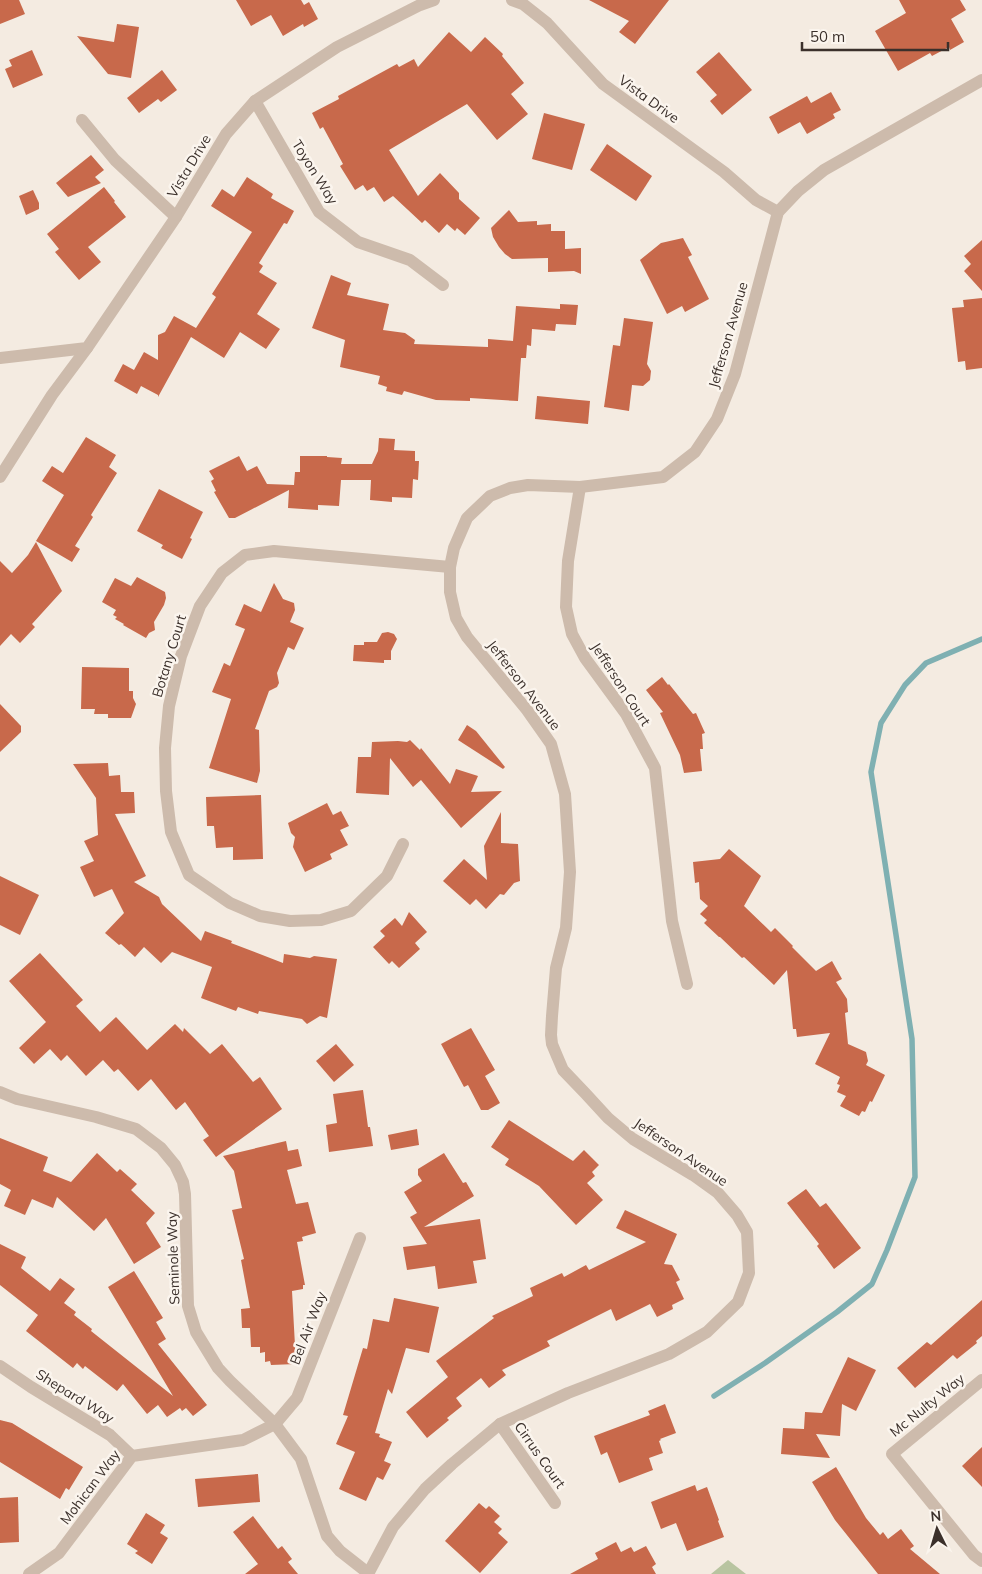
<svg xmlns="http://www.w3.org/2000/svg" width="982" height="1574" font-family="Mulish,sans-serif">
  <style>
    .green { fill: #b8c4a0 }
    .lines { fill: none; stroke-linecap: round; stroke-linejoin: round }
    .stream { stroke: #7fb0b2; stroke-width: 5.5 }
    .building { fill: #c8694b }
    .minor { stroke: #cdbbac; stroke-width: 12 }
    .labels { text-anchor: middle; dominant-baseline: central; stroke-width: 5; stroke-linejoin: round; paint-order: stroke }
    .street-label { font-size: 14px; fill: #3b302b; stroke: #fbf5ee }
  </style>
  <rect width="100%" height="100%" fill="#f4ebe1"/>
  <polygon class="green" points="728,1560 746,1574 711,1574"/>
  <g class="lines">
    <polyline class="stream" points="714,1396 765,1363 837,1312 872,1284 887,1250 915,1177 912,1039 871,772 881,723 905,685 926,663 982,639"/>
  </g>
  <g class="building">
    <polygon points="0,0 19,0 25,14 0,24"/>
    <polygon points="236,0 301,0 304,5 309,2 318,19 304,27 303,24 283,36 271,15 251,26"/>
    <polygon points="589,0 669,0 635,44 619,32 629,21"/>
    <polygon points="899,0 960,0 966,10 951,19 964,42 950,50 949,47 932,56 930,53 898,71 875,31 906,13"/>
    <polygon points="117,24 139,27 131,78 108,74 77,36 114,42"/>
    <polygon points="449,32 471,52 485,37 503,54 502,56 524,83 511,94 528,114 497,140 467,104 389,150 418,196 440,173 459,193 459,199 480,218 465,235 457,228 455,231 447,224 439,233 425,220 422,223 393,196 384,202 374,187 367,191 363,185 355,190 340,166 343,164 323,127 320,129 312,113 339,99 338,96 397,64 399,67 414,59 418,67"/>
    <polygon points="32,50 43,75 13,88 5,69 12,66 9,60"/>
    <polygon points="719,52 752,90 722,115 710,101 717,95 696,72"/>
    <polygon points="162,70 177,90 161,102 158,99 139,113 127,98"/>
    <polygon points="831,92 841,110 833,114 835,118 807,134 800,122 778,134 769,117 807,96 811,103"/>
    <polygon points="544,113 585,124 572,170 532,159"/>
    <polygon points="607,144 652,176 636,201 590,170"/>
    <polygon points="91,155 104,170 95,177 101,183 68,197 56,183"/>
    <polygon points="247,177 273,194 271,198 294,211 287,224 284,223 259,263 263,266 259,272 277,283 257,314 280,329 266,349 240,332 224,358 191,337 158,397 158,395 141,386 137,394 114,381 123,364 134,370 144,352 158,360 158,335 165,332 174,316 196,328 216,297 212,294 252,232 211,206 222,189 234,197"/>
    <polygon points="104,187 115,201 114,202 126,217 88,247 101,262 79,280 55,252 59,249 47,234"/>
    <polygon points="33,190 39,203 39,209 26,215 19,196"/>
    <polygon points="509,210 518,222 537,221 537,225 551,224 551,231 565,231 565,249 581,248 581,274 574,271 548,272 548,258 512,259 505,254 499,247 493,237 491,228"/>
    <polygon points="683,238 692,255 688,257 709,299 685,312 682,306 667,314 640,260 661,243"/>
    <polygon points="982,240 982,291 964,271 971,264 964,256"/>
    <polygon points="331,275 351,283 347,295 389,304 383,330 405,333 415,340 414,344 488,347 488,339 513,341 516,306 560,309 560,304 578,305 576,325 556,324 555,331 532,329 531,346 527,345 526,358 521,358 518,401 470,398 470,401 436,400 404,391 402,395 386,391 387,387 378,384 380,376 340,367 345,340 312,328"/>
    <polygon points="982,298 982,368 966,370 965,361 958,362 952,308 964,307 963,300"/>
    <polygon points="624,318 653,322 647,364 651,371 650,380 643,386 632,385 629,411 604,407 613,345 620,346"/>
    <polygon points="537,396 590,401 588,424 535,419"/>
    <polygon points="86,437 116,455 109,467 117,473 91,515 93,517 75,546 80,549 72,562 36,541 64,495 42,481 52,466 63,473"/>
    <polygon points="379,438 395,439 394,450 415,451 415,461 419,461 418,480 413,479 412,498 392,497 392,502 370,500 371,480 341,480 339,506 318,505 318,510 288,508 289,490 235,518 229,518 214,492 216,491 211,481 214,479 209,471 239,456 247,471 257,466 267,484 294,485 295,472 300,472 300,456 327,456 327,457 342,458 341,464 372,464 378,451"/>
    <polygon points="159,489 203,512 190,538 192,539 182,559 161,548 163,545 137,531"/>
    <polygon points="36,542 62,591 32,624 35,627 20,643 11,634 0,646 0,561 12,573 28,555"/>
    <polygon points="137,577 165,592 166,598 164,605 154,622 155,630 149,633 146,638 123,625 124,624 115,619 117,617 113,615 116,610 102,602 115,578 131,586"/>
    <polygon points="274,583 283,599 294,603 295,610 290,622 304,628 294,650 288,647 277,673 279,683 277,687 269,691 255,729 259,730 260,771 257,783 209,768 231,699 212,692 224,663 230,666 245,629 235,625 244,604 261,612"/>
    <polygon points="388,632 394,634 397,639 391,651 391,660 384,660 384,663 353,661 354,645 364,645 364,642 377,642 382,633"/>
    <polygon points="82,667 129,668 129,691 133,691 133,698 136,704 131,718 108,718 108,714 94,714 95,709 81,709"/>
    <polygon points="662,677 668,685 669,684 693,714 696,713 705,733 702,734 703,749 700,749 702,771 684,773 680,755 660,713 663,712 646,690"/>
    <polygon points="0,704 21,726 21,732 0,752"/>
    <polygon points="467,725 476,731 505,767 503,769 458,740"/>
    <polygon points="410,740 420,750 421,748 450,784 456,769 478,776 471,792 502,791 461,828 421,780 413,787 390,758 389,795 356,793 358,757 371,757 372,742 398,741 407,742"/>
    <polygon points="108,763 109,776 120,775 121,792 134,792 135,813 115,814 146,876 134,882 159,897 162,904 201,941 205,931 232,941 231,943 283,963 284,954 310,958 314,956 337,959 327,1018 320,1016 307,1024 302,1019 259,1011 258,1014 238,1007 236,1011 201,998 212,967 172,952 161,963 144,947 135,957 121,944 119,945 105,933 124,913 112,889 94,897 80,867 94,861 84,841 98,835 96,798 73,764"/>
    <polygon points="261,795 263,859 233,860 233,847 216,848 214,826 207,826 206,797"/>
    <polygon points="327,803 333,815 341,811 349,826 340,830 348,845 330,854 332,859 305,872 293,847 295,837 291,833 288,823"/>
    <polygon points="501,812 501,843 518,844 520,881 514,883 504,895 500,894 486,909 476,899 470,905 443,881 464,859 487,880 484,846"/>
    <polygon points="729,849 761,876 744,906 771,932 775,928 793,946 792,947 816,971 832,961 842,979 836,982 847,999 848,1012 845,1013 848,1044 866,1052 868,1061 866,1065 885,1075 872,1102 870,1101 865,1112 862,1111 859,1116 840,1106 846,1096 837,1092 840,1085 837,1084 840,1077 815,1064 830,1033 797,1037 796,1029 793,1029 787,970 774,985 744,957 742,958 720,937 719,937 704,923 707,920 700,914 708,906 700,899 699,882 695,883 693,862 720,859"/>
    <polygon points="0,876 39,895 20,935 0,925"/>
    <polygon points="409,912 427,932 415,943 420,949 399,968 392,961 389,964 373,947 385,936 380,931 395,918 402,926"/>
    <polygon points="40,953 83,1000 76,1006 100,1032 116,1017 147,1050 175,1024 183,1032 184,1028 210,1054 222,1044 253,1082 260,1077 282,1109 216,1157 203,1140 209,1136 185,1102 176,1110 151,1079 138,1091 118,1069 114,1072 103,1060 86,1076 67,1055 61,1061 50,1049 34,1064 19,1048 46,1022 9,981"/>
    <polygon points="471,1028 495,1070 485,1076 500,1103 488,1110 481,1110 468,1085 464,1087 441,1044"/>
    <polygon points="336,1044 354,1065 334,1082 316,1061"/>
    <polygon points="363,1090 368,1127 370,1127 373,1146 329,1152 326,1125 337,1123 333,1094"/>
    <polygon points="509,1120 573,1161 584,1150 599,1165 592,1172 595,1176 587,1183 603,1200 576,1225 539,1186 505,1165 509,1159 491,1147"/>
    <polygon points="417,1129 419,1145 391,1150 388,1135"/>
    <polygon points="0,1138 48,1157 43,1171 71,1182 97,1153 117,1172 120,1169 137,1184 131,1190 155,1213 146,1223 161,1247 134,1264 106,1218 94,1231 57,1197 53,1208 32,1199 25,1215 4,1206 11,1190 0,1184"/>
    <polygon points="286,1141 288,1151 298,1149 302,1166 287,1170 296,1204 308,1202 316,1233 302,1237 303,1241 297,1242 305,1285 303,1285 303,1289 292,1291 296,1364 271,1365 270,1361 265,1362 265,1352 260,1353 260,1347 251,1347 250,1328 242,1328 241,1309 250,1308 241,1260 244,1259 232,1210 242,1208 234,1171 223,1156"/>
    <polygon points="444,1153 463,1183 466,1182 474,1196 424,1227 480,1219 486,1259 473,1261 477,1283 438,1289 435,1266 407,1270 403,1247 427,1244 410,1217 417,1213 404,1192 422,1181 418,1175 418,1169"/>
    <polygon points="806,1189 820,1207 826,1203 861,1248 834,1269 817,1246 819,1244 787,1203"/>
    <polygon points="625,1210 677,1234 664,1264 672,1265 680,1280 676,1282 684,1299 672,1305 673,1309 657,1317 650,1304 616,1321 611,1309 547,1341 550,1346 502,1370 506,1375 489,1388 481,1378 456,1398 462,1406 447,1418 449,1420 427,1438 406,1412 448,1377 436,1361 494,1318 492,1316 533,1296 530,1288 562,1273 564,1277 586,1265 589,1270 646,1242 616,1228"/>
    <polygon points="0,1244 26,1257 21,1268 50,1291 60,1278 75,1289 64,1303 76,1312 74,1315 92,1329 91,1331 173,1396 108,1287 134,1271 163,1318 156,1322 166,1339 158,1344 207,1405 193,1416 186,1408 182,1411 180,1408 167,1417 158,1405 147,1414 123,1384 117,1391 85,1366 83,1369 77,1363 73,1368 26,1331 38,1315 0,1285"/>
    <polygon points="394,1298 439,1307 429,1353 406,1348 392,1394 388,1389 375,1433 380,1434 379,1437 392,1442 384,1461 391,1464 383,1480 377,1477 366,1501 339,1489 355,1452 336,1444 348,1416 343,1415 363,1348 367,1349 373,1319 389,1322"/>
    <polygon points="982,1300 982,1336 976,1341 977,1343 957,1359 953,1355 915,1388 897,1368 927,1342 931,1345"/>
    <polygon points="848,1357 876,1370 856,1411 842,1404 840,1436 816,1434 830,1458 781,1454 783,1428 804,1429 805,1412 822,1413"/>
    <polygon points="665,1404 676,1433 660,1439 661,1440 659,1441 663,1453 649,1458 653,1470 619,1483 607,1452 601,1455 594,1436 650,1415 648,1411"/>
    <polygon points="0,1420 12,1423 83,1467 69,1490 66,1488 60,1499 0,1462"/>
    <polygon points="982,1447 982,1487 962,1466"/>
    <polygon points="836,1467 866,1518 880,1535 883,1532 888,1539 901,1529 914,1546 910,1549 940,1574 878,1574 835,1520 812,1482"/>
    <polygon points="258,1474 260,1502 198,1507 195,1479"/>
    <polygon points="695,1485 697,1491 707,1487 719,1520 718,1521 724,1537 687,1551 676,1523 661,1529 651,1502"/>
    <polygon points="18,1497 19,1542 0,1543 0,1498"/>
    <polygon points="479,1503 486,1509 489,1506 500,1516 494,1522 502,1529 498,1533 508,1542 480,1573 445,1541"/>
    <polygon points="146,1513 165,1525 160,1533 168,1538 152,1564 135,1553 138,1551 127,1544"/>
    <polygon points="253,1516 278,1549 282,1546 292,1559 288,1562 298,1574 245,1574 258,1564 233,1532"/>
    <polygon points="616,1542 621,1552 631,1547 634,1552 646,1546 656,1564 652,1567 656,1574 570,1574 598,1559 595,1553"/>
  </g>
  <g class="lines">
    <g class="minor">
      <polyline points="512,0 523,4 547,23 603,84 724,172 756,200 778,212"/>
      <polyline points="255,101 319,212 358,242 410,260 443,285"/>
      <polyline points="82,120 115,160 176,217"/>
      <polyline points="0,358 87,348 176,217 226,134 255,101 337,47 420,5 434,0"/>
      <polyline points="0,477 52,395 87,348"/>
      <polyline points="580,487 568,561 566,607 572,634 585,658 626,714 655,768 672,921 687,984"/>
      <polyline points="403,844 387,876 351,911 321,920 290,921 260,916 230,903 189,875 171,832 166,791 165,748 169,706 181,656 200,606 222,573 245,555 274,551 450,567"/>
      <polyline points="0,1092 17,1099 96,1117 136,1129 161,1148 175,1165 183,1182 185,1194 188,1306 196,1332 218,1368 230,1381 275,1424 301,1459 327,1536 340,1551 368,1573"/>
      <polyline points="0,1366 31,1387 110,1435 132,1456"/>
      <polyline points="982,1380 892,1454 974,1555 982,1561"/>
      <polyline points="500,1424 555,1503"/>
      <polyline points="29,1574 59,1553 132,1456 243,1440 275,1424 297,1398 360,1238"/>
      <polyline points="368,1574 393,1527 425,1489 452,1464 500,1424 568,1393 669,1354 707,1332 738,1302 749,1273 747,1232 737,1215 718,1193 693,1175 633,1139 608,1118 585,1093 563,1070 557,1056 552,1044 551,1035 552,1016 556,968 566,928 570,872 565,794 551,744 527,710 467,637 456,618 450,592 450,567 454,548 467,518 490,496 510,488 528,485 580,487 663,477 695,452 717,419 735,374 778,212 798,191 824,170 982,80"/>
    </g>
  </g>
  <g class="labels">
    <g class="street-label">
      <text transform="translate(649 99) rotate(36)">Vista Drive</text>
      <text transform="translate(189 166) rotate(-59)">Vista Drive</text>
      <text transform="translate(315 172) rotate(58)">Toyon Way</text>
      <text transform="translate(728 335) rotate(-74)">Jefferson Avenue</text>
      <text transform="translate(169 656) rotate(-73)">Botany Court</text>
      <text transform="translate(621 684) rotate(57)">Jefferson Court</text>
      <text transform="translate(524 685) rotate(52)">Jefferson Avenue</text>
      <text transform="translate(681 1152) rotate(34)">Jefferson Avenue</text>
      <text transform="translate(173 1258) rotate(-92)">Seminole Way</text>
      <text transform="translate(308 1328) rotate(-69)">Bel Air Way</text>
      <text transform="translate(75 1396) rotate(32)">Shepard Way</text>
      <text transform="translate(927 1405) rotate(-39)">Mc Nulty Way</text>
      <text transform="translate(540 1455) rotate(55)">Cirrus Court</text>
      <text transform="translate(90 1487) rotate(-53)">Mohican Way</text>
    </g>
  </g>
  <g transform="translate(937 1529) rotate(355)" stroke="#fbf5ee" stroke-width="4" paint-order="stroke">
  <path d="M0-4L9 19L0 12L-9 19Z" fill="#3b302b"/>
  <text y="-8" font-size="14" font-weight="bold" text-anchor="middle" fill="#3b302b">N</text>
  </g>
  <path d="M802 42v8h146v-8" fill="none" stroke="#3b302b" stroke-width="2.5"/>
  <text x="810" y="42" font-size="15" fill="#3b302b" stroke="#fbf5ee" stroke-width="4" paint-order="stroke">50 m</text>
</svg>
